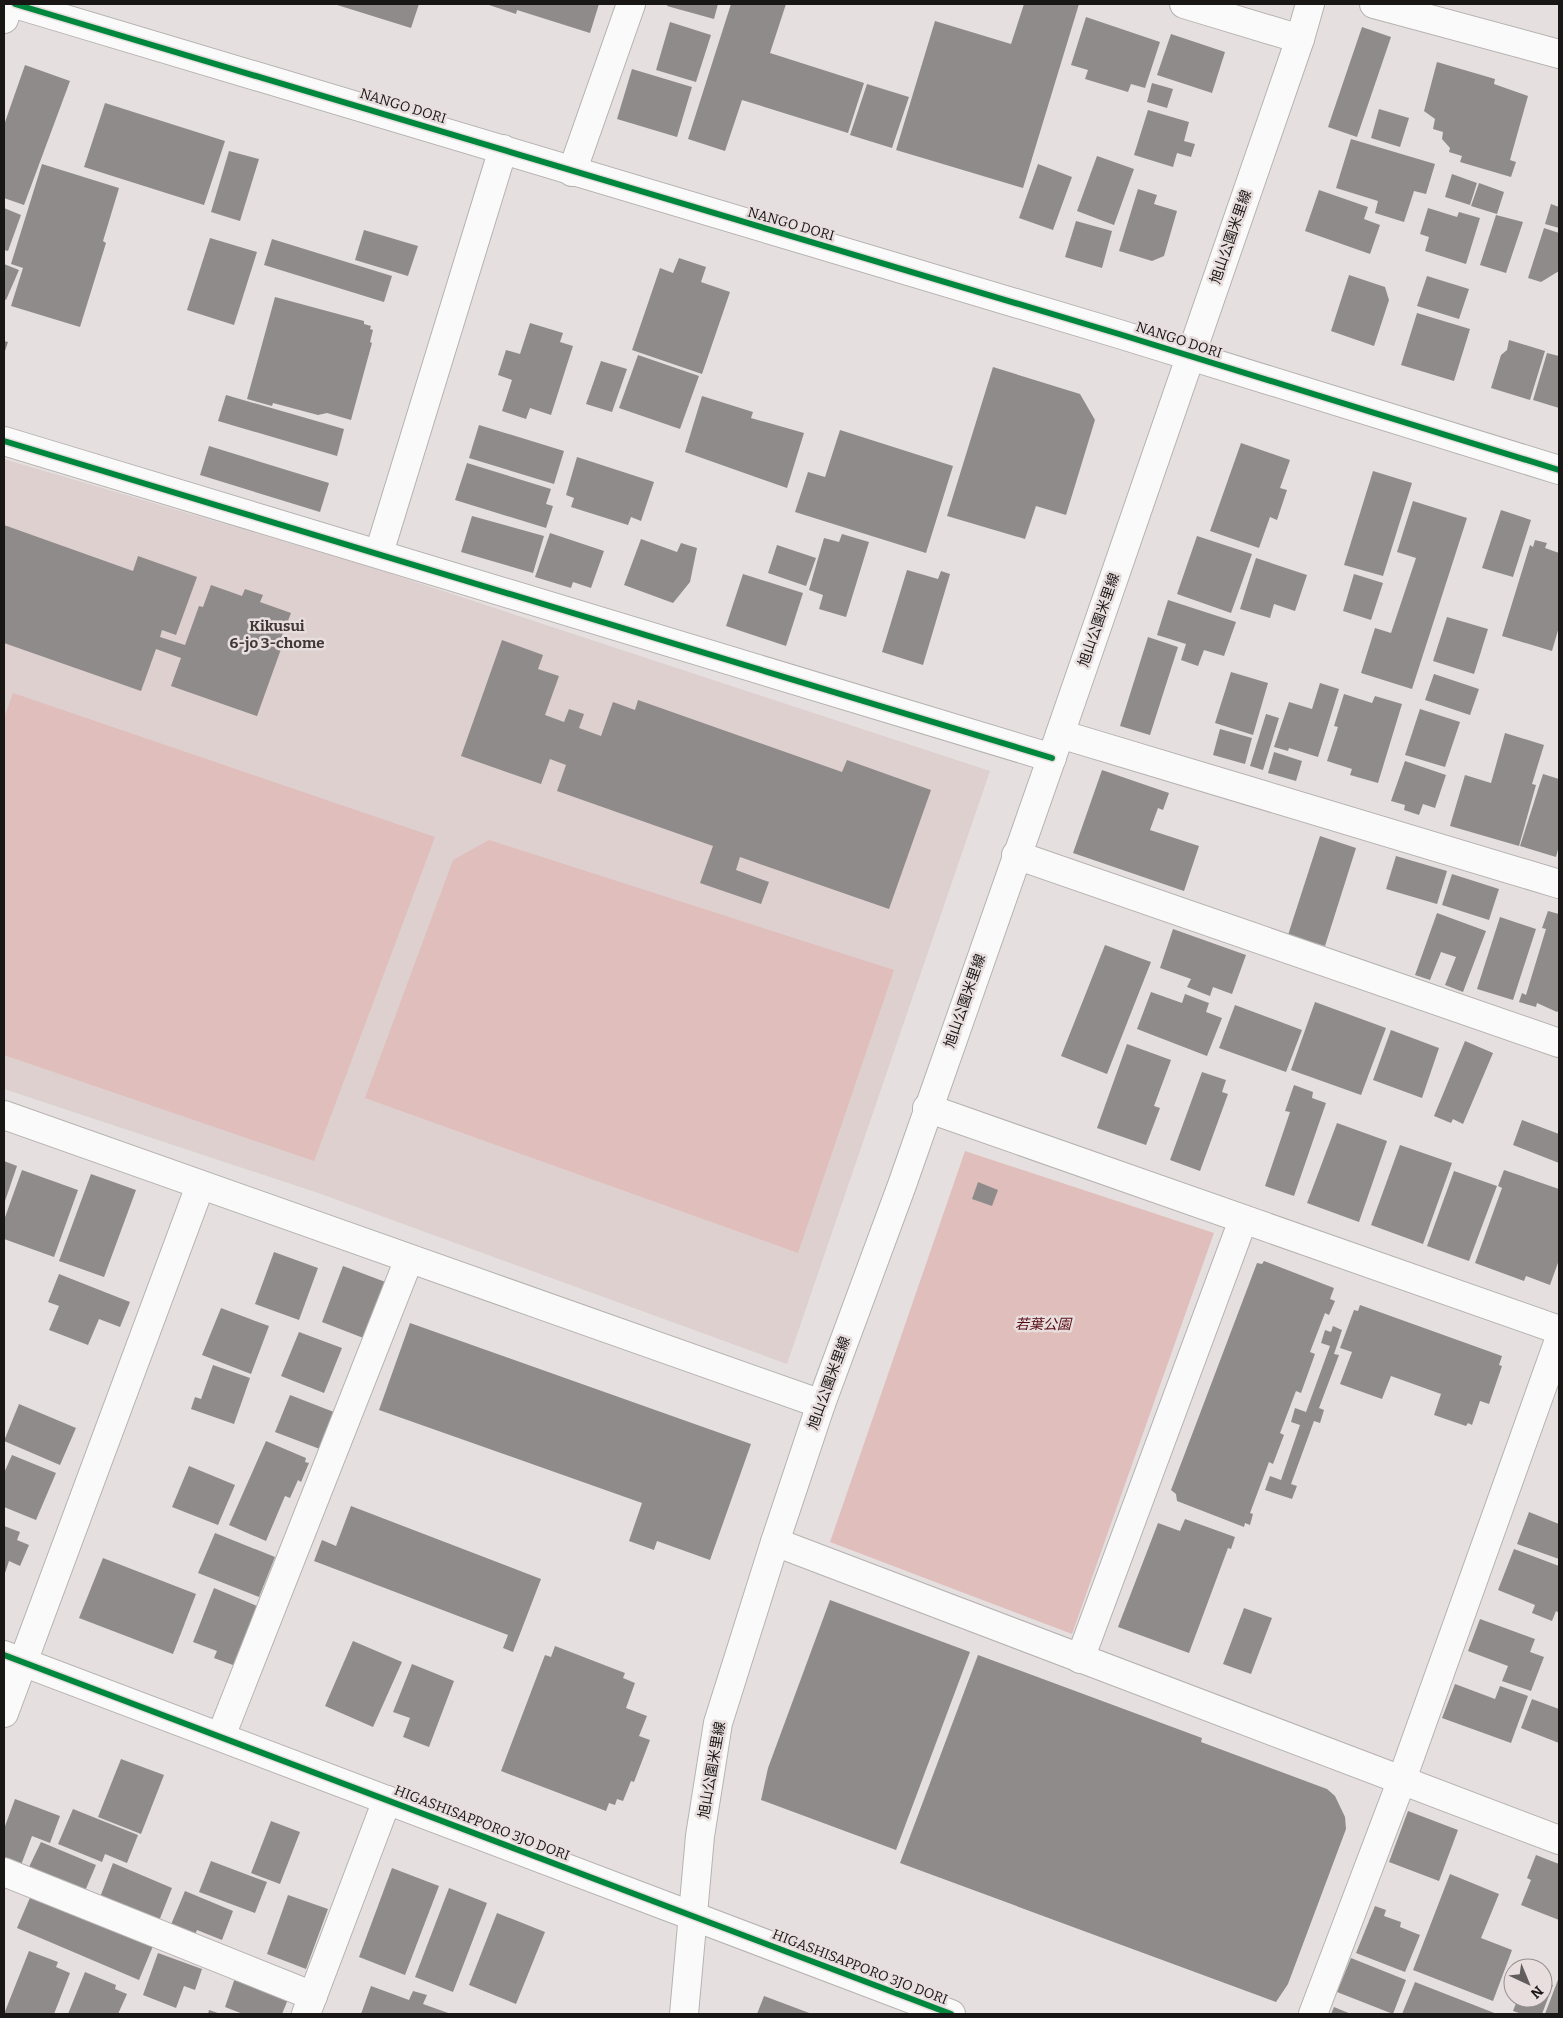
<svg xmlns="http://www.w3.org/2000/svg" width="1563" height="2018" font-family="Bitter,'Noto Sans JP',serif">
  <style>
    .built { fill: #ddd0cf }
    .green { fill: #e0bebc }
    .building { fill: #8f8b8b }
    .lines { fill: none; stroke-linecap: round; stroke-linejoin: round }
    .minor-casing { stroke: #b6b2b1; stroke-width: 30 }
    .tertiary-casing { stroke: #b6b2b1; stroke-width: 30 }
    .primary-casing { stroke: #b6b2b1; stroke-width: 30 }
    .minor { stroke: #fbfafa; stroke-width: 28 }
    .tertiary { stroke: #fbfafa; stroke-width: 28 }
    .primary { stroke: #fbfafa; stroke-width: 28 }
    .cycleway-casing { stroke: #e7dedd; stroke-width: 9 }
    .cycleway { stroke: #00873e; stroke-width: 6 }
    .labels { text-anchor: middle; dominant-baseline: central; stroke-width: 5; stroke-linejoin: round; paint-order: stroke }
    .street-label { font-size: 14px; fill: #191616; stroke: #e7dedd }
    .park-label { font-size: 14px; font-style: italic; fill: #570a13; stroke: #e7dedd }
    .neighbourhood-label { font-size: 15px; font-weight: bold; fill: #3f3837; stroke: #e7dedd }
  </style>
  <rect width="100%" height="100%" fill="#e5e0df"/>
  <polygon class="built" points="4,459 367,566 990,771 787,1364 321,1194 4,1089"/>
  <g class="green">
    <polygon points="13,693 435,837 314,1161 4,1055 4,718"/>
    <polygon points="489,840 894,970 798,1253 365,1098 453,860"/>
    <polygon points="965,1151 1214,1233 1072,1634 830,1542"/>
  </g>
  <g class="building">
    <polygon points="334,4 419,4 411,28"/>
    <polygon points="486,4 599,4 590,33 517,10 516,14"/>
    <polygon points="668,4 718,4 714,19 667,6"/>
    <polygon points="731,4 786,4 770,53 864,83 848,133 742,100 725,151 688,139"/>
    <polygon points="1024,4 1079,4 1023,188 896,150 935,21 1011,44"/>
    <polygon points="1086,17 1160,42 1145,88 1131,84 1128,92 1085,79 1088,70 1071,65"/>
    <polygon points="670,22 711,35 696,82 656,70"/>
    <polygon points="1362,27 1391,37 1357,137 1328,127"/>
    <polygon points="1171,34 1225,52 1212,93 1157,75"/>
    <polygon points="1437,62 1495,79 1494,84 1528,96 1510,160 1516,162 1511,177 1460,162 1462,156 1449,152 1450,148 1442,139 1443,132 1433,129 1435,119 1424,111"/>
    <polygon points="25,65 70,81 24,205 4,198 4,125"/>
    <polygon points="632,69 692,87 677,137 617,119"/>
    <polygon points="1152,83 1173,89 1167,108 1147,102"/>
    <polygon points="867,84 909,97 892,148 850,135"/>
    <polygon points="105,103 225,141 204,205 84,167"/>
    <polygon points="1379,109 1409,118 1400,147 1371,138"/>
    <polygon points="1148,110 1189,122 1184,141 1195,144 1191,157 1177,153 1173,167 1134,155"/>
    <polygon points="1351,139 1435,164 1426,194 1414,191 1404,222 1375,213 1378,201 1336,188"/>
    <polygon points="229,151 259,159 240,221 211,212"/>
    <polygon points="1097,156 1134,169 1114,225 1077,211"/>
    <polygon points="42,164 119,188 103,241 106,243 80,327 11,306 23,268 11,264"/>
    <polygon points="1038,164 1072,177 1053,230 1019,218"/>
    <polygon points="1452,174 1477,183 1470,205 1445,197"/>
    <polygon points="1479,183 1504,192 1497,214 1471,206"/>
    <polygon points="1138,189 1157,195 1154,204 1177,211 1164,256 1152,261 1119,251"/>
    <polygon points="1319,190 1368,207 1364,219 1380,225 1370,254 1305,231"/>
    <polygon points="1551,204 1559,207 1559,228 1545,224"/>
    <polygon points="4,208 21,215 8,251 4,250"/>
    <polygon points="1428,208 1457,217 1459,212 1480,218 1466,264 1425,251 1429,237 1420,234"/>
    <polygon points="1496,215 1523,222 1506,273 1480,265"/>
    <polygon points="1076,221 1112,231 1102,268 1065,257"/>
    <polygon points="1544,228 1559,233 1559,271 1541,282 1528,278"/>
    <polygon points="364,230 418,246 408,276 355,260"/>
    <polygon points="210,238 257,252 234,325 187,310"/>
    <polygon points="272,239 392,276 384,302 264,265"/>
    <polygon points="679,258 706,267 701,282 730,292 702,374 632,350 660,268 673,273"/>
    <polygon points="4,264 19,270 6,300 4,299"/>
    <polygon points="1349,275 1385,287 1389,300 1374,346 1331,331"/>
    <polygon points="1427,276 1469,289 1459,319 1417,306"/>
    <polygon points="275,297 364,321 364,324 371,326 370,329 373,330 370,342 372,343 351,420 327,413 318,415 273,403 272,406 247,399"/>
    <polygon points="1417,313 1470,329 1454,381 1401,365"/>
    <polygon points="530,323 563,333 560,342 573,346 551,415 530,408 526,419 502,411 512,380 498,375 506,350 520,354"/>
    <polygon points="1509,340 1545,351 1530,400 1491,388 1501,355 1507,350"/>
    <polygon points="4,341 8,342 4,354"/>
    <polygon points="1547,353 1559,356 1559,408 1533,400"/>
    <polygon points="638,355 699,376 680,429 619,408"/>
    <polygon points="601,361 627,369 612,412 586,404"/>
    <polygon points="993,367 1080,394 1095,420 1066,515 1036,506 1025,539 947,516"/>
    <polygon points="226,395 344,429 337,456 218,421"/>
    <polygon points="702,396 753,412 751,418 804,433 787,488 685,452"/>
    <polygon points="479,425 564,451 554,484 469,458"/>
    <polygon points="840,430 953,466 926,553 795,512 808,472 825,477"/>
    <polygon points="1241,443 1290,460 1280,488 1287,490 1277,520 1270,517 1259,548 1210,531"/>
    <polygon points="209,446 329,483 320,512 200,475"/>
    <polygon points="577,457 654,482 641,521 631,517 628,525 571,507 574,498 566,495"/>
    <polygon points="467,463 551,489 546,504 553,506 546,528 455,500"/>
    <polygon points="1373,471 1412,483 1383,576 1344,565"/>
    <polygon points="1413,501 1467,518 1412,689 1361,673 1375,628 1391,633 1416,558 1397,552"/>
    <polygon points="1501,510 1531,520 1513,577 1482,568"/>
    <polygon points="472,516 544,536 533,573 461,552"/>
    <polygon points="4,525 133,571 138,556 197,577 176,635 162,630 160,637 185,645 199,606 203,607 211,585 242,596 245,589 263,595 260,602 291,613 282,636 285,638 257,716 171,686 181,658 156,649 141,691 4,643"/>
    <polygon points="550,533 604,551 591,588 573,582 571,588 535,577"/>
    <polygon points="842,534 869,542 846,617 819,609 823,595 809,590 824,538 839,542"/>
    <polygon points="1197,536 1252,554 1231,613 1177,594"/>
    <polygon points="641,539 677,552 681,543 697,548 690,582 673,603 624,585"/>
    <polygon points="1535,540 1547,543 1545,548 1559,553 1559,627 1552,651 1502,636 1530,545 1533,547"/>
    <polygon points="777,545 816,558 806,586 768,573"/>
    <polygon points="1256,558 1307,575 1295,611 1274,604 1270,618 1240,609"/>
    <polygon points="907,570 938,579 941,571 950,574 923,665 882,652"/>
    <polygon points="743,574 803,593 786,646 726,626"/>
    <polygon points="1354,574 1383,583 1371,620 1343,611"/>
    <polygon points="1168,600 1236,622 1224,656 1204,650 1198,666 1181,660 1186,644 1157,635"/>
    <polygon points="1447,617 1488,629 1474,674 1433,661"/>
    <polygon points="1148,637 1178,647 1150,735 1120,726"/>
    <polygon points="502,640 543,655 538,669 559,676 545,715 564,722 569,709 584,714 579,728 601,736 613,702 635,710 638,700 842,772 847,760 931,790 889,909 740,857 736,870 769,882 761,904 700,883 713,846 557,791 566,765 550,759 541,784 461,756"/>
    <polygon points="1231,672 1268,683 1253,735 1215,723"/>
    <polygon points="1434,674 1479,689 1470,715 1425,700"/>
    <polygon points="1320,683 1339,689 1318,757 1289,748 1288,751 1274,747 1289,702 1312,709"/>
    <polygon points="1344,694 1372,703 1375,696 1402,704 1378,783 1350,775 1352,769 1327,761 1338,727 1334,726"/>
    <polygon points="1420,709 1460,722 1445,767 1405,755"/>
    <polygon points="1266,714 1279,718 1263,770 1250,766"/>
    <polygon points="1220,729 1252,738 1245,764 1213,755"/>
    <polygon points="1505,733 1544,745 1532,784 1536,785 1519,846 1450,826 1465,775 1491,783"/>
    <polygon points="1274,752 1302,761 1296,781 1268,773"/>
    <polygon points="1405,761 1446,775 1435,808 1423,804 1419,815 1404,810 1405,805 1391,801"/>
    <polygon points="1102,770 1169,793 1163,810 1158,808 1150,830 1199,846 1184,891 1073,853"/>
    <polygon points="1543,774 1559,779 1559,846 1556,857 1520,846"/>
    <polygon points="1320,836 1356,848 1325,946 1288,935"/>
    <polygon points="1396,856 1447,871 1437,904 1386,889"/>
    <polygon points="1452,874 1499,889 1489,920 1442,905"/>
    <polygon points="1548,911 1559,914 1559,1010 1557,1012 1537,1003 1536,1007 1519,1002 1522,993 1526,995 1546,929 1542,928"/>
    <polygon points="1437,913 1486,931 1463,992 1445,985 1456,957 1441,952 1430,980 1415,975"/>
    <polygon points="1500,917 1536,929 1513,1000 1477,989"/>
    <polygon points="1173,929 1246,955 1232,994 1213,987 1210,996 1187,987 1191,979 1160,968"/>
    <polygon points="1105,945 1151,962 1107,1074 1061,1056"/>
    <polygon points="1151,992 1182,1003 1185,994 1209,1003 1206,1012 1222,1018 1207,1056 1137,1029"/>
    <polygon points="1315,1002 1386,1028 1361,1095 1291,1070"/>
    <polygon points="1235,1005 1302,1030 1286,1072 1219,1048"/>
    <polygon points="1391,1030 1439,1048 1422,1098 1373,1080"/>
    <polygon points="1465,1041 1493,1053 1463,1124 1453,1119 1451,1123 1434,1116"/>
    <polygon points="1127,1044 1171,1060 1154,1106 1160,1108 1146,1145 1097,1128"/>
    <polygon points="1202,1072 1226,1080 1222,1092 1228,1094 1200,1171 1170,1160"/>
    <polygon points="1294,1085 1313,1092 1312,1098 1326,1103 1294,1196 1265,1186 1290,1112 1285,1111"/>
    <polygon points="1522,1120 1559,1134 1559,1163 1513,1145"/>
    <polygon points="1337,1123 1387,1141 1359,1222 1307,1203"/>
    <polygon points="1400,1145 1452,1163 1423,1244 1371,1225"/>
    <polygon points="4,1161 17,1166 4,1204"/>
    <polygon points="22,1170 78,1190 54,1257 4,1239 4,1220"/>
    <polygon points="1504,1170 1559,1189 1559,1260 1550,1285 1526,1276 1524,1281 1475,1263 1502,1188 1498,1186"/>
    <polygon points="1454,1171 1497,1186 1469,1261 1427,1246"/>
    <polygon points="91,1174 136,1190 104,1277 59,1261"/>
    <polygon points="978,1182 998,1190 992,1206 972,1199"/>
    <polygon points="274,1252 318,1268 299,1320 255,1304"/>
    <polygon points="1264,1261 1334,1288 1330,1299 1335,1301 1329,1315 1325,1313 1310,1352 1315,1354 1301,1393 1296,1391 1280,1433 1284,1435 1273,1464 1269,1462 1250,1513 1253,1514 1250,1525 1245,1523 1244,1527 1177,1501 1176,1494 1171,1490 1257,1263 1262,1264"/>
    <polygon points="343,1266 388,1283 366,1339 322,1322"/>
    <polygon points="59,1274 130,1302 120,1327 99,1319 88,1345 49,1330 59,1306 48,1302"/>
    <polygon points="1360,1305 1502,1356 1499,1365 1502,1366 1489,1404 1480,1401 1472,1425 1468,1423 1466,1426 1434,1415 1441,1394 1391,1376 1382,1399 1340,1384 1352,1352 1340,1348 1354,1310 1358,1311"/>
    <polygon points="221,1308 269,1326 251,1374 202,1355"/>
    <polygon points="410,1323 751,1444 710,1560 657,1541 654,1550 629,1541 642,1503 379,1410"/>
    <polygon points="1333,1326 1342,1330 1334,1354 1339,1355 1319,1408 1324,1410 1320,1423 1314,1421 1291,1484 1297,1486 1292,1499 1265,1490 1270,1476 1281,1480 1300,1425 1291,1422 1295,1408 1306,1412 1330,1346 1321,1343 1325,1330 1331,1332"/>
    <polygon points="299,1332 342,1348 324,1393 281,1376"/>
    <polygon points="213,1365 250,1378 234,1424 191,1409 195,1397 201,1399"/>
    <polygon points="290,1395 339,1414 325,1451 275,1432"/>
    <polygon points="19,1404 76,1428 60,1465 4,1441"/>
    <polygon points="266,1441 306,1458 305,1462 309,1463 301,1482 298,1480 290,1498 285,1496 266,1541 229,1525"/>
    <polygon points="12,1455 56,1473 36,1520 4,1507 4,1473"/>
    <polygon points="189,1466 235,1485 218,1525 172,1507"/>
    <polygon points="351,1506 541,1579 513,1652 503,1648 508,1635 314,1561 322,1540 336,1546"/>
    <polygon points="1529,1512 1559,1524 1559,1559 1517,1544"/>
    <polygon points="1185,1519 1235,1537 1231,1549 1228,1548 1189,1653 1118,1627 1158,1523 1180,1531"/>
    <polygon points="4,1526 20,1532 17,1540 29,1545 20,1566 9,1561 4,1576"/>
    <polygon points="215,1533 275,1557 259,1597 198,1573"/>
    <polygon points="1514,1549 1559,1566 1559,1613 1556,1611 1552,1621 1532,1613 1535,1605 1498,1590"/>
    <polygon points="103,1558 196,1594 173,1654 79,1618"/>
    <polygon points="214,1588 257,1606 233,1665 214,1658 217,1651 193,1642"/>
    <polygon points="830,1600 970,1652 896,1850 761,1800 768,1768"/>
    <polygon points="1244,1608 1272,1618 1251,1674 1223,1664"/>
    <polygon points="1480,1619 1535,1639 1530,1652 1544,1657 1531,1691 1502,1681 1508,1666 1468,1651"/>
    <polygon points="353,1641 402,1662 373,1727 325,1706"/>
    <polygon points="555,1646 625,1673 623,1678 635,1683 626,1708 647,1716 639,1736 650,1740 634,1782 631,1781 623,1801 617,1799 615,1805 609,1803 606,1811 501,1771 545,1655 551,1657"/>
    <polygon points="978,1655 1202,1738 1201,1742 1327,1789 1335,1796 1345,1817 1346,1829 1288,1984 1276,2002 900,1863"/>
    <polygon points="412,1664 454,1681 429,1747 403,1737 410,1718 393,1712"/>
    <polygon points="1455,1684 1495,1699 1500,1686 1528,1696 1511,1743 1442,1718"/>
    <polygon points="1532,1699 1559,1709 1559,1743 1521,1728"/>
    <polygon points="121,1759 164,1775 141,1834 98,1817"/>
    <polygon points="15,1799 60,1816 50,1843 32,1836 21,1865 4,1858 4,1829"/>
    <polygon points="73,1809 138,1835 127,1863 105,1854 102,1862 58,1844"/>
    <polygon points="1408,1811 1458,1830 1439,1881 1389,1862"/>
    <polygon points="271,1821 300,1832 280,1884 251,1873"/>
    <polygon points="41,1842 96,1865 85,1891 29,1867"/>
    <polygon points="1536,1855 1559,1864 1559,1920 1521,1905 1531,1880 1527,1878"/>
    <polygon points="211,1861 267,1882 255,1913 199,1892"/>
    <polygon points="113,1863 172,1888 159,1921 99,1900"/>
    <polygon points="392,1868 439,1886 405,1975 359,1957"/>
    <polygon points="1450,1874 1499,1894 1481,1938 1512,1950 1493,2001 1413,1970"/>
    <polygon points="449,1888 487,1903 453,1992 415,1977"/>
    <polygon points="185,1891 233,1911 222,1940 197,1930 194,1937 170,1927"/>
    <polygon points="32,1893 153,1946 139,1980 17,1928"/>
    <polygon points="288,1895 328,1909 306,1969 267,1954"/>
    <polygon points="1375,1906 1386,1910 1384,1916 1401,1922 1400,1927 1420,1935 1405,1972 1356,1953"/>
    <polygon points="497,1913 545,1932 516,2004 469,1985"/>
    <polygon points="29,1951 58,1962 56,1967 70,1973 54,2014 4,2014"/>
    <polygon points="158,1953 202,1969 195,1990 184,1986 176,2008 143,1995"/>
    <polygon points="1351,1958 1406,1980 1393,2014 1337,1992"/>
    <polygon points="85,1972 116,1985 115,1989 127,1994 118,2014 68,2014"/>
    <polygon points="236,1975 289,1997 282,2014 243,2014 225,2007"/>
    <polygon points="1559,1977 1559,2014 1545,2014"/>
    <polygon points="1415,1982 1497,2014 1402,2014"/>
    <polygon points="1543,1982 1553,1985 1542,2014 1522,2014 1513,2011 1518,1998 1543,1998"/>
    <polygon points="371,1986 409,2000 413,1991 427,1995 423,2004 451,2014 361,2014"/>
    <polygon points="764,1996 812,2014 757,2014"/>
    <polygon points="1334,2007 1351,2014 1331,2014"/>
    <polygon points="209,2010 221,2014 208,2014"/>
  </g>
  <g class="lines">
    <g class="minor-casing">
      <g id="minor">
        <polyline points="1184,4 1300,39"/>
        <polyline points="1374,4 1559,54"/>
        <polyline points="4,19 9,4"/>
        <polyline points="572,172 631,4"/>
        <polyline points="4,441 1052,758"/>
        <polyline points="379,553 503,149"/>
        <polyline points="1060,734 1559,884"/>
        <polyline points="1016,855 1559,1043"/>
        <polyline points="927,1108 1559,1330"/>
        <polyline points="4,1115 821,1404"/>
        <polyline points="775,1542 1559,1840"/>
        <polyline points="1080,1659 1243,1220"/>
        <polyline points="4,1713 200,1186"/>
        <polyline points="221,1736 409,1259"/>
        <polyline points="4,1872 313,1996"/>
        <polyline points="306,2014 387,1800"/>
        <polyline points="1313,2014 1401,1782 1559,1340"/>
      </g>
    </g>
    <g class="tertiary-casing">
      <g id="tertiary">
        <polyline points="15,4 1119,334 1559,470"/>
        <polyline points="4,1655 951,2014"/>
      </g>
    </g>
    <g class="primary-casing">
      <polyline id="primary" points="684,2014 700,1836 718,1723 775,1542 821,1404 902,1185 1060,734 1300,39 1310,4"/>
    </g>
    <use href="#minor" class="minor"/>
    <use href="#tertiary" class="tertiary"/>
    <use href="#primary" class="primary"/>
    <g class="cycleway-casing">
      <g id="cycleway">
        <polyline points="15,4 1119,334 1559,470"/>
        <polyline points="4,441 1052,758"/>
        <polyline points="4,1655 951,2014"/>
      </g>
    </g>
    <use href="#cycleway" class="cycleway"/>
  </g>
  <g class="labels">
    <g class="street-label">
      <text transform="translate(403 106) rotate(17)">NANGO DORI</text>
      <text transform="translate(791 224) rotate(16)">NANGO DORI</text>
      <text transform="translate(1231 237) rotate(-71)">旭山公園米里線</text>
      <text transform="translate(1179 340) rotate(18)">NANGO DORI</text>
      <text transform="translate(1099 620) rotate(-71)">旭山公園米里線</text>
      <text transform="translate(965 1001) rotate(-71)">旭山公園米里線</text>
      <text transform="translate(829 1383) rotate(-70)">旭山公園米里線</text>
      <text transform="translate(712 1770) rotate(-80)">旭山公園米里線</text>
      <text transform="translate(482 1823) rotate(21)">HIGASHISAPPORO 3JO DORI</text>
      <text transform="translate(860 1967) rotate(21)">HIGASHISAPPORO 3JO DORI</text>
    </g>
    <g class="park-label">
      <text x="1043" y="1324">若葉公園</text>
    </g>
    <g class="neighbourhood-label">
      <text x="277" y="626">Kikusui<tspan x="277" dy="17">6-jo 3-chome</tspan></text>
    </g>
  </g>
  <rect width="1563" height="2018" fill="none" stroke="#191616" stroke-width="10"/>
  <g transform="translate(1528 1983) rotate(136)"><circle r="24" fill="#e7dedd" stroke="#958e8d"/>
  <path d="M0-4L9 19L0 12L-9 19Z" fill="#605d5c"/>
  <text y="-8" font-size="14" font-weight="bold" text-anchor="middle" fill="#191616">N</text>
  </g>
</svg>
